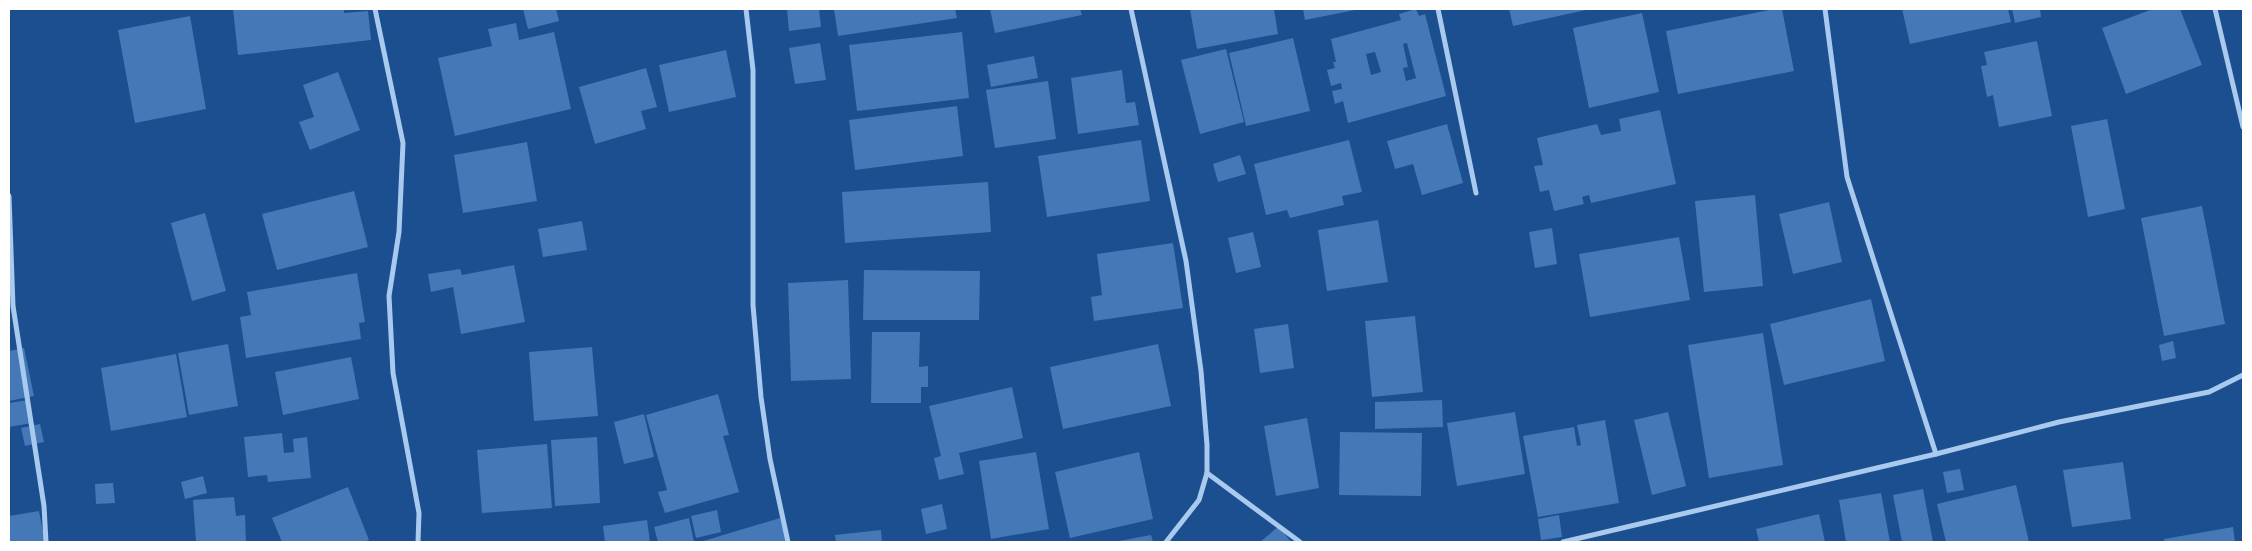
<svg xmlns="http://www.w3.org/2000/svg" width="2252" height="551" font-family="'Nunito Sans',sans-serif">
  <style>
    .building { fill: #4478b7; fill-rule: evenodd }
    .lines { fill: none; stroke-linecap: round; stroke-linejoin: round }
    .street { stroke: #a9c9ee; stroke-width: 5 }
  </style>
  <rect width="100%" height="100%" fill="#1b4f8f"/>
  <g class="building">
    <polygon points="233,9 344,9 344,13 368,11 371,40 238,55"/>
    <polygon points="523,9 556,9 559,21 528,29"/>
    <polygon points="787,9 819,9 821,27 789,31"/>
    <polygon points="834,9 955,9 957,18 838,36"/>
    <polygon points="990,9 1080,9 1082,15 995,33"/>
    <polygon points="1190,9 1274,9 1278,34 1197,49"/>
    <polygon points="1303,9 1355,9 1355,10 1305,20"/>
    <path d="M 1416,9 L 1419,16 L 1425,14 L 1446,96 L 1348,123 L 1343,101 L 1335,104 L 1332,91 L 1342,89 L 1341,83 L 1331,86 L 1327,70 L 1335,68 L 1333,62 L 1336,62 L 1331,39 L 1401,20 L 1399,14 ZM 1407,43 L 1416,78 L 1406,81 L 1403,68 L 1408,67 L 1403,44 ZM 1375,52 L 1381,72 L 1371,75 L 1366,54 Z"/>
    <polygon points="1509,9 1586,9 1586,10 1513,26"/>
    <polygon points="1774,9 1782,9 1794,71 1678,94 1666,31"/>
    <polygon points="1902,9 2008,9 2011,22 1910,44"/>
    <polygon points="2012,9 2040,9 2041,17 2015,23"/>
    <polygon points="2153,9 2180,9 2202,65 2126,94 2102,28"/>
    <polygon points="1642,13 1659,92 1589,108 1573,28"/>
    <polygon points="190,16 206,109 135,123 118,30"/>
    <polygon points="516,23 519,40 554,32 571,109 455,136 438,58 492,46 488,29"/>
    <polygon points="962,32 969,98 857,111 849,45"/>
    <polygon points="1293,38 1310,111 1246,126 1229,53"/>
    <polygon points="2037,41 2052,116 1999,127 1993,95 1987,97 1981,66 1987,65 1984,52"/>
    <polygon points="820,43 826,80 795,84 789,48"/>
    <polygon points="1226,49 1244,122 1200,134 1181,60"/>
    <polygon points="726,50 736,97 669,112 659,65"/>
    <polygon points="1034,56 1038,78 991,87 987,65"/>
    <polygon points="646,68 657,107 641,111 646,129 595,144 579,87"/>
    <polygon points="1122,70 1126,103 1135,102 1139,125 1078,134 1071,78"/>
    <polygon points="338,72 360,130 310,150 299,122 314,117 303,85"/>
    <polygon points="1048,81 1056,139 995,148 986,90"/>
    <polygon points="957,106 963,156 855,170 849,120"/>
    <polygon points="1660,110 1676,184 1591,203 1589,195 1582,197 1584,204 1554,211 1549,190 1540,192 1534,166 1543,165 1537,138 1597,124 1601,135 1621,131 1619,119"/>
    <polygon points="2107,119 2125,209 2088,217 2071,126"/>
    <polygon points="1447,124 1463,183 1422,195 1413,164 1395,169 1387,141"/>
    <polygon points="1141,140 1150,201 1047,217 1038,156"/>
    <polygon points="1349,140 1362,192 1342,196 1344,205 1290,218 1287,210 1266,215 1254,164"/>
    <polygon points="527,142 537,201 463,213 454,155"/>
    <polygon points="1240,155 1246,174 1218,182 1213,164"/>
    <polygon points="988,182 991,232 845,243 842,192"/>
    <polygon points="354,191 368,247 277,270 262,214"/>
    <polygon points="1755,195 1763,286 1704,292 1695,201"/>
    <polygon points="1829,202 1842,262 1793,274 1779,214"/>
    <polygon points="2202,206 2225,324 2164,336 2141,218"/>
    <polygon points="205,213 226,291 192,301 171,223"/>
    <polygon points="1378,220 1388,282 1327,291 1318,230"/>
    <polygon points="582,221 587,250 543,257 538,229"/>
    <polygon points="1552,228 1557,264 1535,268 1529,232"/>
    <polygon points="1253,232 1261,267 1236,273 1228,238"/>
    <polygon points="1679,237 1690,300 1590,317 1579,254"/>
    <polygon points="1173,243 1183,308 1094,321 1091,297 1102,295 1097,254"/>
    <polygon points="514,265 525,322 461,334 453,287 431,292 428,274 460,269 462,275"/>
    <polygon points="864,270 980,271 979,320 863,320"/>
    <polygon points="357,273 365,322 359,323 361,339 246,358 240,317 251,315 247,292"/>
    <polygon points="848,280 851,379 791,381 788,283"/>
    <polygon points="1871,299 1885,361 1784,385 1770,324"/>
    <polygon points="1415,316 1423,392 1372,397 1365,321"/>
    <polygon points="1288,324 1294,368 1260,373 1254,329"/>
    <polygon points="872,332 920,332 919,367 928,366 928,387 921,387 921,403 871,403"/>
    <polygon points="1763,333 1783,465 1709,478 1688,345"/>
    <polygon points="2173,341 2176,358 2162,361 2159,345"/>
    <polygon points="228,344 238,406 189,415 178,353"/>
    <polygon points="1158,344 1171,406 1063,429 1050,367"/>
    <polygon points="592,347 598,416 534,421 529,352"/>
    <polygon points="24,348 34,396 9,401 9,351"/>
    <polygon points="176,354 187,417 111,431 101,368"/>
    <polygon points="351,357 359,399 283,415 275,372"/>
    <polygon points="1012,387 1023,438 959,453 964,474 939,480 934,458 941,456 929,406"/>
    <polygon points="718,394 729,435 723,436 739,492 665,513 658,492 667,490 646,415"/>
    <polygon points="28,400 32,423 9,427 9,403"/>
    <polygon points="1442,400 1443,427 1375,429 1375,402"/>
    <polygon points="1515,412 1525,474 1457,486 1447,423"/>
    <polygon points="1668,412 1686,486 1652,495 1634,420"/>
    <polygon points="644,414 654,457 624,464 614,422"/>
    <polygon points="1307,418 1319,488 1276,496 1264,426"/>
    <polygon points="1605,420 1619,503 1538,517 1523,436 1574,427 1577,446 1581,445 1577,425"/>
    <polygon points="40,424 44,442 25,446 21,428"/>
    <polygon points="1340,432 1422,433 1421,496 1339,495"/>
    <polygon points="282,433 284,453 294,452 293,439 307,437 311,478 268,482 267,475 248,477 244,437"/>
    <polygon points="597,437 600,503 555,506 551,440"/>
    <polygon points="547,444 552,508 482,513 477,450"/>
    <polygon points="1036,452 1049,529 991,539 979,461"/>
    <polygon points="1139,452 1153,519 1070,538 1055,472"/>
    <polygon points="2123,462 2131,519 2072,527 2063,470"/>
    <polygon points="1960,469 1964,490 1947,493 1943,472"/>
    <polygon points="203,476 207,493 185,499 181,482"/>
    <polygon points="113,483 115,503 96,504 95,484"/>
    <polygon points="2016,485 2029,542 1946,542 1937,504"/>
    <polygon points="348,487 369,540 363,542 282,542 272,518"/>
    <polygon points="1923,489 1933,542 1902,542 1893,495"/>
    <polygon points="1881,493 1890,542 1846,542 1839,500"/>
    <polygon points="234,497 236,516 245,515 246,542 196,542 193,500"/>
    <polygon points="942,504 947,529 926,534 921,509"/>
    <polygon points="717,510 721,532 696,538 691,516"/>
    <polygon points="39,511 45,542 9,542 9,516"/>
    <polygon points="1819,514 1825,542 1759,542 1756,529"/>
    <polygon points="1559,515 1562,537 1541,540 1538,519"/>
    <polygon points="689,518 694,542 658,542 654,527"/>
    <polygon points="780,518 787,542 700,542"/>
    <polygon points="647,520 650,542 605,542 603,526"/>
    <polygon points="1279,526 1291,542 1260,542"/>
    <polygon points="2233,527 2235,542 2164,542 2164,539"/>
    <polygon points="881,530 882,542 836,542 835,535"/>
    <polygon points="1151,535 1153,542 1119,542 1119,541"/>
  </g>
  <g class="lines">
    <g class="street">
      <polyline points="375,9 403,143 399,232 389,296 393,373 419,513 418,542"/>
      <polyline points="746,9 753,70 753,305 761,397 770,459 788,542"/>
      <polyline points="1131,9 1186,261 1201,371 1207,445 1207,473 1199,500 1166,542"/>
      <polyline points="1438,9 1476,193"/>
      <polyline points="1825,9 1847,177 1936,454"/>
      <polyline points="2215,9 2243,127"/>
      <polyline points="9,196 13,306 44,506 46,542"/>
      <polyline points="1207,473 1300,542"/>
      <polyline points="1563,542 1936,454 2059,422 2209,392 2243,375"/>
    </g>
  </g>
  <rect width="2252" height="551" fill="none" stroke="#ffffff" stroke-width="20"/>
</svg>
